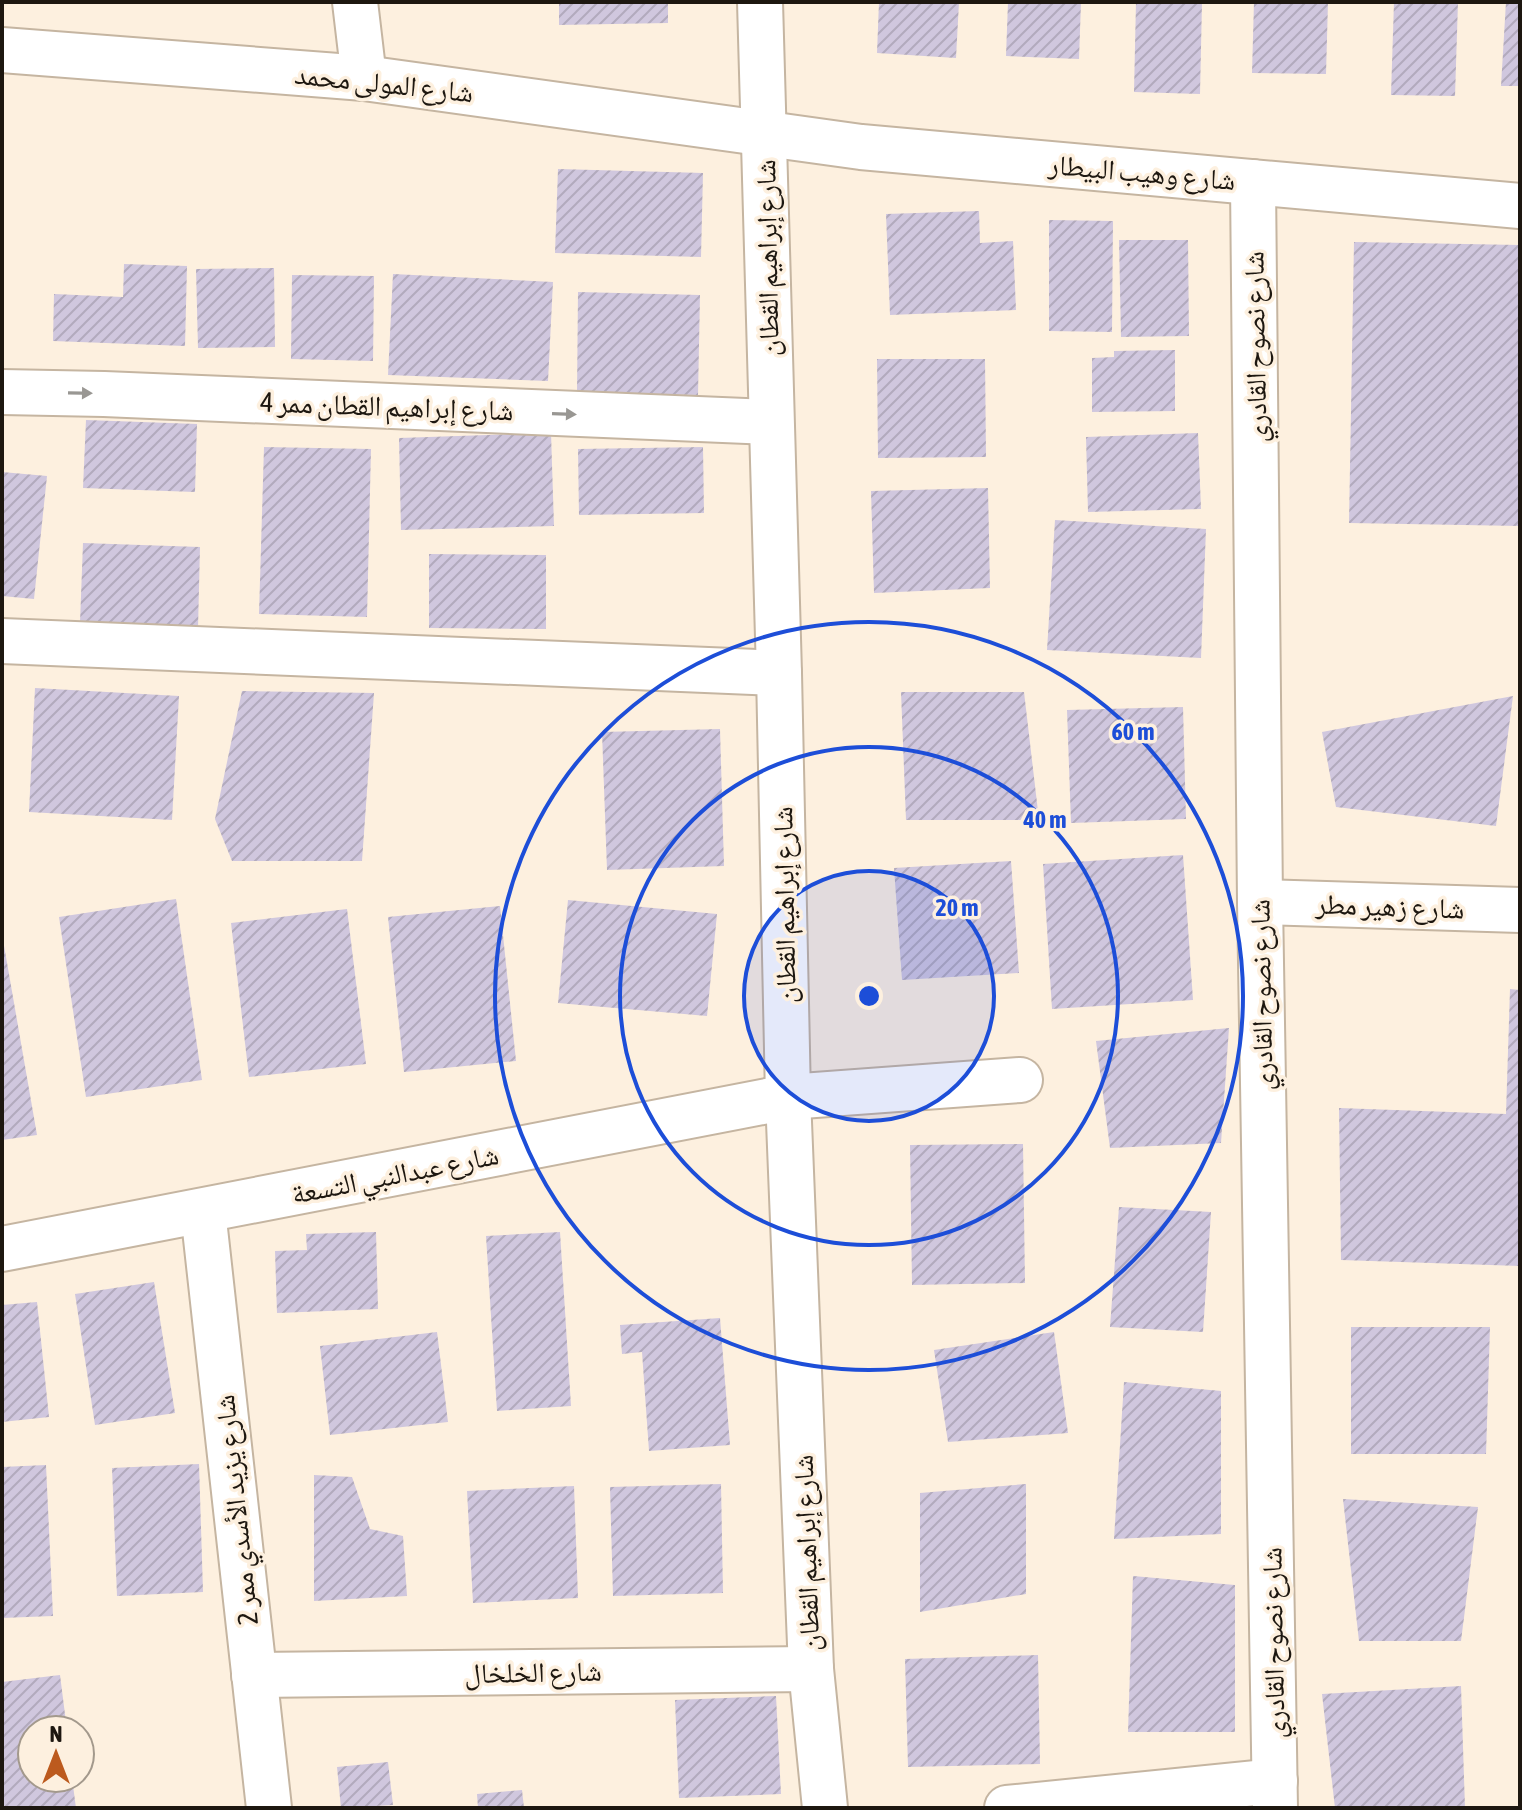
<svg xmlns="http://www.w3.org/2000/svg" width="1522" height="1810" font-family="'Asap Condensed','Noto Naskh Arabic',sans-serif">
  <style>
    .building { fill: url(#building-hatch) }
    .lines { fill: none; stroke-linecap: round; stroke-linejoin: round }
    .minor-casing { stroke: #c5b5a1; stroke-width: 48 }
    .tertiary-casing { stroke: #c5b5a1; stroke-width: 48 }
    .minor { stroke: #fff; stroke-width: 44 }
    .tertiary { stroke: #fff; stroke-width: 44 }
    .oneway { fill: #999793 }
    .ring { fill: none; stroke: #1d4ed8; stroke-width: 4 }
    .labels { text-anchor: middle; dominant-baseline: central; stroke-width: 7; stroke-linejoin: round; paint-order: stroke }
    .street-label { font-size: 28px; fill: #1d1710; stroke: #fdf0df }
    .centre { fill: #1d4ed8; stroke: #fdf0df; stroke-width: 4 }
    .ring-label { font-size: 24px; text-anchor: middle; font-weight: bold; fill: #1d4ed8; stroke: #fdf0df; stroke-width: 7; stroke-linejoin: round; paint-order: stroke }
  </style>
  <defs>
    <pattern id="building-hatch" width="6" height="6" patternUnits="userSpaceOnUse" patternTransform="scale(2)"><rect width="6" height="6" fill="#d0c7de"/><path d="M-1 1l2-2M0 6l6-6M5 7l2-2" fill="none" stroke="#b2aabd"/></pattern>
  </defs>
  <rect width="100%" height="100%" fill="#fdf0df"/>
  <g class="building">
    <polygon points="559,2 668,2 668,23 559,25"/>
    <polygon points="879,2 959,2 956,58 877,53"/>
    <polygon points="1008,2 1081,2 1079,59 1006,56"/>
    <polygon points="1136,2 1202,2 1200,94 1134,92"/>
    <polygon points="1254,2 1328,2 1326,74 1252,73"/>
    <polygon points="1394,2 1458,2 1455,96 1391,95"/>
    <polygon points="1506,2 1520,2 1520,86 1501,86"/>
    <polygon points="558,169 703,173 701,257 555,253"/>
    <polygon points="979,211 980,243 1013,241 1016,310 890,315 886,214"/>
    <polygon points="1049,220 1113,221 1112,332 1049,331"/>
    <polygon points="1119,240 1188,240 1189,336 1121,337"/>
    <polygon points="1354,242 1520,245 1520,526 1349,523"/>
    <polygon points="124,264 187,266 185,346 53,341 54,294 123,297"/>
    <polygon points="274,268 275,347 198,348 196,269"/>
    <polygon points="393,274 553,282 548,381 388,375"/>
    <polygon points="292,275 374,276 373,361 291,359"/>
    <polygon points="578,292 700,295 698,395 577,393"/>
    <polygon points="1175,350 1175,411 1092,412 1092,358 1114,357 1114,351"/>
    <polygon points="877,359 985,359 986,457 878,458"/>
    <polygon points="86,420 197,424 195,492 83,488"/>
    <polygon points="551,433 554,526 401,530 399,438"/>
    <polygon points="1198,433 1201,509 1088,512 1086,437"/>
    <polygon points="264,447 371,449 367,617 259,614"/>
    <polygon points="703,447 704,513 579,515 578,449"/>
    <polygon points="2,472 47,476 34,599 2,596"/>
    <polygon points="988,488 990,588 874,593 871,491"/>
    <polygon points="1055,520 1206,529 1201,658 1047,650"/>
    <polygon points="83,543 200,547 198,628 80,623"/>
    <polygon points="429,554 546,555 546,629 429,628"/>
    <polygon points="35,688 179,696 172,820 29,812"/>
    <polygon points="242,691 374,693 362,861 232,861 215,819"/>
    <polygon points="901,692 1024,692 1039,820 906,820"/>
    <polygon points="1513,696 1496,826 1336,807 1322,732"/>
    <polygon points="1183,707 1186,819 1071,823 1067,710"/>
    <polygon points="720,729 724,866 607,870 602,732"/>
    <polygon points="1183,855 1193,1000 1052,1009 1043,864"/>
    <polygon points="1011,861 1019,973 902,980 894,868"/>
    <polygon points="176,899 202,1080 86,1097 59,917"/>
    <polygon points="568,900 717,914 707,1016 558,1003"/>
    <polygon points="500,906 516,1061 404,1072 388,917"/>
    <polygon points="347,909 366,1064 249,1077 231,923"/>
    <polygon points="2,934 37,1135 2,1140"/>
    <polygon points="1510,989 1520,990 1520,1266 1341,1260 1339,1108 1506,1114"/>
    <polygon points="1229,1028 1221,1143 1110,1148 1096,1041"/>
    <polygon points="1023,1144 1025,1283 912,1285 910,1145"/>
    <polygon points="1119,1207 1211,1212 1203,1332 1110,1327"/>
    <polygon points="376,1232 378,1309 277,1313 275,1251 307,1250 306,1234"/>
    <polygon points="560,1232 571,1406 497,1411 486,1236"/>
    <polygon points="154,1282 175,1413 95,1425 75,1294"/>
    <polygon points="37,1302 49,1417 2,1422 2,1305"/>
    <polygon points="720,1318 730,1445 649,1451 642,1352 622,1354 620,1325"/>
    <polygon points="1351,1327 1490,1327 1486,1454 1351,1454"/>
    <polygon points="437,1332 448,1422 330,1435 320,1346"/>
    <polygon points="1054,1332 1068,1433 948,1442 934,1350"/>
    <polygon points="1124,1382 1221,1391 1221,1534 1114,1539"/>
    <polygon points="199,1464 203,1592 117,1596 112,1468"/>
    <polygon points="46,1465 53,1616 2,1618 2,1467"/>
    <polygon points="314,1475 352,1477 370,1529 403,1536 407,1596 314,1601"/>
    <polygon points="721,1484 723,1593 613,1596 610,1487"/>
    <polygon points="1026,1484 1026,1594 920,1612 920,1493"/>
    <polygon points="574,1486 578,1598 473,1603 467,1491"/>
    <polygon points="1343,1499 1478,1507 1461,1641 1359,1641"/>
    <polygon points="1133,1576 1235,1585 1235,1732 1128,1732"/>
    <polygon points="1038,1655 1040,1764 908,1767 905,1659"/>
    <polygon points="60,1675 67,1730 32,1730 32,1778 72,1778 76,1808 2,1808 2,1682"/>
    <polygon points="1461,1686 1465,1808 1335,1808 1322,1694"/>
    <polygon points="776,1696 781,1794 679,1798 675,1700"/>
    <polygon points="388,1762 393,1805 341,1808 337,1767"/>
    <polygon points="522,1790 524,1808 478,1808 477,1794"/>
  </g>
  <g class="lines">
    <g class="minor-casing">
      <g id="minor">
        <polyline points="355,2 364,78"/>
        <polyline points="2,50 364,78 861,147 1520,206"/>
        <polyline points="1253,182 1260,902 1275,1808"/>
        <polyline points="2,392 104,394 771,422"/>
        <polyline points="2,641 779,673"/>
        <polyline points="1260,902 1520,910"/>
        <polyline points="203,1211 269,1808"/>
        <polyline points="2,1249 788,1097 1020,1080"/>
        <polyline points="254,1675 811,1669"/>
        <polyline points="1007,1808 1275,1781"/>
      </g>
    </g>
    <g class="tertiary-casing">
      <polyline id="tertiary" points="760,2 779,673 788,1097 811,1669 825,1808"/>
    </g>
    <use href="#minor" class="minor"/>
    <use href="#tertiary" class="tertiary"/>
  </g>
  <defs><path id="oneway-solid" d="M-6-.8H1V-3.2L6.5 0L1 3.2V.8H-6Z" transform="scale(2)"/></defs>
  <g class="oneway">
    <use href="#oneway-solid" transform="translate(80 393) rotate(1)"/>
    <use href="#oneway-solid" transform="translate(564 414) rotate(2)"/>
  </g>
  <circle cx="869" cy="996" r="125" fill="#1d4ed8" fill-opacity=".12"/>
  <g class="ring">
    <circle cx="869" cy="996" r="125"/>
    <circle cx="869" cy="996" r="249"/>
    <circle cx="869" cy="996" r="374"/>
  </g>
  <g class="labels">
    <g class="street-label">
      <text transform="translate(384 83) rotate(6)">شارع المولى محمد</text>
      <text transform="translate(1142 172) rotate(5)">شارع وهيب البيطار</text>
      <text transform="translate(767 258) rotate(-91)">شارع إبراهيم القطان</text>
      <text transform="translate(1255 347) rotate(-91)">شارع نصوح القادري</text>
      <text transform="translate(387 406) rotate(2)">شارع إبراهيم القطان ممر 4</text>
      <text transform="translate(784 905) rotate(-91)">شارع إبراهيم القطان</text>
      <text transform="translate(1390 906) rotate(2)">شارع زهير مطر</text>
      <text transform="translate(1261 995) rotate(-91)">شارع نصوح القادري</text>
      <text transform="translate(395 1174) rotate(-11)">شارع عبدالنبي التسعة</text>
      <text transform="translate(236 1510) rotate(-96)">شارع يزيد الأسدي ممر 2</text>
      <text transform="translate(806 1553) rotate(-92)">شارع إبراهيم القطان</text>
      <text transform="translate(1273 1643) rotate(-91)">شارع نصوح القادري</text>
      <text transform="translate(533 1672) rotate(-1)">شارع الخلخال</text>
    </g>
  </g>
  <circle cx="869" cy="996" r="12" class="centre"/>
  <g class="ring-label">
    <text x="1133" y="740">60 m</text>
    <text x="1045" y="828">40 m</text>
    <text x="957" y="916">20 m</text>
  </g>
  <rect width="1522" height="1810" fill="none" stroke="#1d1710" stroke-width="8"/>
  <g transform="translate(56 1754)"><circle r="38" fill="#fdf0df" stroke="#a3998c" stroke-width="2"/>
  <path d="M0-6L14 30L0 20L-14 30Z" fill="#bc5a1e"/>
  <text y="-12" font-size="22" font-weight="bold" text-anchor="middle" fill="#1d1710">N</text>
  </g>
</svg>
